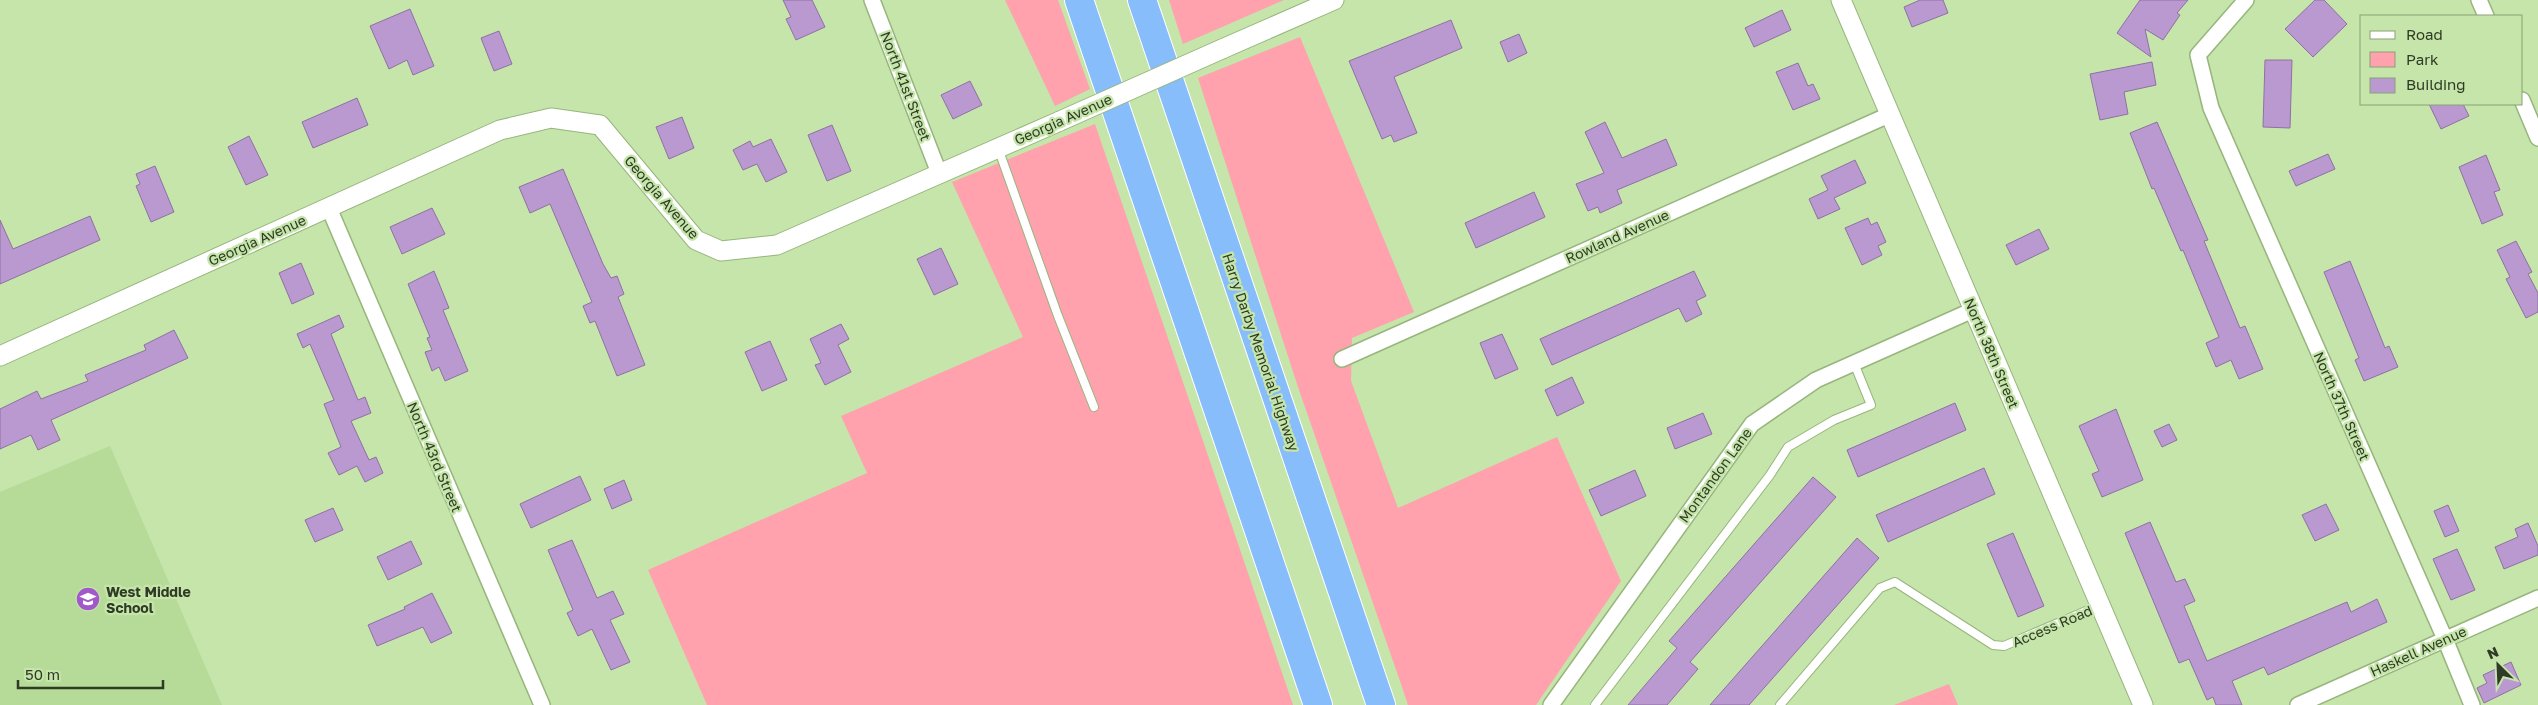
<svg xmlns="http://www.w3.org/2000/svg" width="2538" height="705" font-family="'Golos Text',sans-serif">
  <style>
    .built { fill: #b6da98 }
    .green { fill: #ffa2ae }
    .building { fill: #ba99d0; stroke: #8f70a4 }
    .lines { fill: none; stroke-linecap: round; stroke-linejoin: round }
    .service-casing { stroke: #97b57d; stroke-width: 10 }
    .minor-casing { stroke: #97b57d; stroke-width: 18 }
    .tertiary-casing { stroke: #97b57d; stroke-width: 21 }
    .motorway-casing { stroke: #fff; stroke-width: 30 }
    .service { stroke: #fff; stroke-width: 8 }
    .minor { stroke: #fff; stroke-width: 15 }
    .tertiary { stroke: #fff; stroke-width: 19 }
    .motorway { stroke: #86bdfa; stroke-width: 28 }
    .tertiary-bridge-casing { stroke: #97b57d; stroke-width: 21; stroke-linecap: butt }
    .tertiary-bridge { stroke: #fff; stroke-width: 19 }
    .labels { text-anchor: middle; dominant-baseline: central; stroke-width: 4.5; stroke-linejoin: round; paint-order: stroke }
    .street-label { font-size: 14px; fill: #2f3b24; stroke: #c5e5aa }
    .poi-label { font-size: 14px; font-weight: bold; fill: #2f3b24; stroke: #c5e5aa; text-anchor: start }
  </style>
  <rect width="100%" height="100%" fill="#c5e5aa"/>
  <polygon class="built" points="110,446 222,705 0,705 0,492"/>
  <g class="green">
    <polygon points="1005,0 1058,0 1090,89 1055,106"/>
    <polygon points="1169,0 1284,0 1183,44"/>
    <polygon points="1300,37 1414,312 1352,338 1351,381 1398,508 1557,437 1621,581 1536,705 1408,705 1401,684 1298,387 1198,78"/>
    <polygon points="1095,124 1293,705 707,705 648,570 867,473 841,416 1023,337 952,182"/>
    <polygon points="1949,684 1958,705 1894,705"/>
  </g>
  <g class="building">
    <polygon points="783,0 812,0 825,27 796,40 786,19 791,17"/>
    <polygon points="1920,0 1943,0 1948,13 1912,27 1904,7"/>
    <polygon points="2140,0 2188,0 2177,13 2180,15 2163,40 2145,29 2151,57 2117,33"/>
    <polygon points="2315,0 2324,0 2347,24 2313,57 2285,29"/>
    <polygon points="410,9 434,66 413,75 407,60 389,69 370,26"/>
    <polygon points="1782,10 1791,30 1754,47 1745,28"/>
    <polygon points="1451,20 1462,48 1394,77 1417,133 1394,142 1391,135 1382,139 1349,61"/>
    <polygon points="499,31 512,64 494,71 481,38"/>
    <polygon points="1519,34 1527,53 1508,62 1500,42"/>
    <polygon points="2265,60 2292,60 2290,128 2263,127"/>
    <polygon points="2152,62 2156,85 2124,92 2128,114 2100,120 2090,74"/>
    <polygon points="1798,63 1808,86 1813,84 1820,99 1793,110 1776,72"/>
    <polygon points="970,81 982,105 953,119 941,95"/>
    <polygon points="357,98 368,125 313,148 302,122"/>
    <polygon points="2429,104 2463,104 2469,116 2441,129"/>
    <polygon points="682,117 694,148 669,159 656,127"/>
    <polygon points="1605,122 1622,158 1666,139 1677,165 1617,190 1622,203 1600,213 1598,207 1588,211 1576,184 1604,173 1585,132"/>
    <polygon points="2157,122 2208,240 2204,241 2240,328 2245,326 2263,369 2239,379 2231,360 2216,367 2206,343 2219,337 2183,250 2181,251 2154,188 2152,189 2130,133"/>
    <polygon points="832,125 851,171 827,181 808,135"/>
    <polygon points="249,136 268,175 246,185 228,147"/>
    <polygon points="771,139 787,172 766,182 757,164 743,170 733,150 750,141 753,147"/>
    <polygon points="2328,154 2335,169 2296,186 2289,171"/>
    <polygon points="2486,155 2500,190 2494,192 2503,215 2482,224 2459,167"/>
    <polygon points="1855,160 1866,183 1834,198 1840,209 1818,219 1809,199 1828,190 1821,176"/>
    <polygon points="155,166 174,212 151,222 136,186 140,184 136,174"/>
    <polygon points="563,169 603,264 611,278 617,276 624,294 618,297 645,365 617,376 595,321 590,323 583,306 592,302 550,204 530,213 519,187"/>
    <polygon points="1534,192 1545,217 1476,248 1465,223"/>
    <polygon points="432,208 445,234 402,254 390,227"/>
    <polygon points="90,216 100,240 0,284 0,220 13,249"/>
    <polygon points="1868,218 1871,225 1877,222 1886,242 1878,246 1882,255 1862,265 1845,228"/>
    <polygon points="2039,229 2049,249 2016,265 2006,245"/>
    <polygon points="2516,241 2532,272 2528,274 2538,293 2538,312 2526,318 2506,279 2510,277 2497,250"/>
    <polygon points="941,248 958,284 934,295 917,259"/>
    <polygon points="2350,261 2385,348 2389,346 2398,367 2364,381 2355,360 2359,358 2324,272"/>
    <polygon points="301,263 314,294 292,304 279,273"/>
    <polygon points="434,271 449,308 443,310 468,371 445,381 439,367 432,371 425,352 432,350 427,338 430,337 408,284"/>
    <polygon points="1694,271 1706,296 1696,301 1702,314 1686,322 1679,308 1552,365 1540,339"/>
    <polygon points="339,315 344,327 331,334 358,400 365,397 371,413 351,421 369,460 376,457 383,473 365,482 357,466 339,475 328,453 341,447 324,404 334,400 310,344 303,348 297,334"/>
    <polygon points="841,324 849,339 838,345 851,372 825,385 815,365 821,363 810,339"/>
    <polygon points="174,330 188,358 51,420 60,440 38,450 31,435 0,449 0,409 37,391 41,399 88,381 85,375 146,350 144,345"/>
    <polygon points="1502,334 1518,369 1495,379 1480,343"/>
    <polygon points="770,341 787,380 762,391 745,352"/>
    <polygon points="1572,377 1584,403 1557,416 1545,390"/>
    <polygon points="1955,403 1966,430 1858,477 1847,450"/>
    <polygon points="2116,409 2143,480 2102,497 2092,474 2099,471 2079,426"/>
    <polygon points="1703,413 1712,434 1675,449 1667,428"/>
    <polygon points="2169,424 2177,440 2162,447 2154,431"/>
    <polygon points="1984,468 1995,494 1888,542 1876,515"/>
    <polygon points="1635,470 1646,496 1601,516 1589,490"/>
    <polygon points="580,476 591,500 531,528 520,504"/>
    <polygon points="1813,477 1836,497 1690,662 1698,669 1667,705 1628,705 1677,648 1669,641"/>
    <polygon points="624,480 632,500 612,509 604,489"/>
    <polygon points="2326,504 2339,530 2315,541 2302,515"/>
    <polygon points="2448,505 2459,531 2445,537 2434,511"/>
    <polygon points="333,508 343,530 315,542 305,520"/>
    <polygon points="2150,522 2176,582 2185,579 2195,601 2184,606 2207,661 2347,602 2351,612 2377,599 2387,622 2268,675 2264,667 2232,681 2242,705 2216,705 2213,697 2207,700 2189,659 2179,663 2125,533"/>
    <polygon points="2528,523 2538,546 2538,555 2504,569 2495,547 2518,537 2515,529"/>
    <polygon points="2013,533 2044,606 2018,617 1987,544"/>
    <polygon points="1857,538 1879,558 1749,705 1710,705"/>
    <polygon points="572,540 597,598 613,591 624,614 610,620 630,662 611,670 592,629 578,636 567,613 573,610 548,550"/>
    <polygon points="411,541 422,564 388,580 377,557"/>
    <polygon points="2457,549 2475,590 2451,600 2433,559"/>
    <polygon points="432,593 452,633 431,643 423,627 377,646 368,625 405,609 404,607"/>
    <polygon points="2511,662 2521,685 2484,703 2477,688 2487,683 2483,675"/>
  </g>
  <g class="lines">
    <g class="service-casing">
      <g id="service">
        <polyline points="998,148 1058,316 1094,407"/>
        <polyline points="1595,705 1770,475 1788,447 1834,420 1871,405 1854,363"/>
        <polyline points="1780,705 1880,588 1895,582 1993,645 2004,646 2100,605"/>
      </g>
    </g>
    <g class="minor-casing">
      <g id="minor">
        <polyline points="872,0 939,173"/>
        <polyline points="2246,0 2198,55 2211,108 2445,639 2472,705"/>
        <polyline points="2479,0 2486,16"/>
        <polyline points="2522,100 2538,138"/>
        <polyline points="329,208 542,705"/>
        <polyline points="1342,359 1891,114"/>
        <polyline points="1551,705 1752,424 1816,380 1973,310"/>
        <polyline points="2298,705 2538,598"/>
      </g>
    </g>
    <g class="tertiary-casing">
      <g id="tertiary">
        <polyline points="1841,0 2143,705"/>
        <polyline points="1222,49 1334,0"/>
        <polyline points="0,356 500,130 551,118 600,125 696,240 721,251 777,245 1060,121"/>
      </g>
    </g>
    <g class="motorway-casing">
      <g id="motorway">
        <polyline points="1079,0 1318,705"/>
        <polyline points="1142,0 1381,705"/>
      </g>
    </g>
    <use href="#service" class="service"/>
    <use href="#minor" class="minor"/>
    <use href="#tertiary" class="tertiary"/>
    <use href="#motorway" class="motorway"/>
    <g class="tertiary-bridge-casing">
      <polyline id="tertiary-bridge" points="1060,121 1222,49"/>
    </g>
    <use href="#tertiary-bridge" class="tertiary-bridge"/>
  </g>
  <defs>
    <g id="school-disc" transform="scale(1.25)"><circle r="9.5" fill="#a158cb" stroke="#c5e5aa"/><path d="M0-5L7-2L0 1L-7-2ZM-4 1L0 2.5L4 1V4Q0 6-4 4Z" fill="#fff"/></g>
  </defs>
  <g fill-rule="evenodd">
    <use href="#school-disc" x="88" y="599"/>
  </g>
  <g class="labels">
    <g class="street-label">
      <text transform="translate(906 86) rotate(69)">North 41st Street</text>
      <text transform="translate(1063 119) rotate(-24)">Georgia Avenue</text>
      <text transform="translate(662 197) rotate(49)">Georgia Avenue</text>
      <text transform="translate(1617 236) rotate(-24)">Rowland Avenue</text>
      <text transform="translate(257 240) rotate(-24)">Georgia Avenue</text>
      <text transform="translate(1261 352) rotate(71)">Harry Darby Memorial Highway</text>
      <text transform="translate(1992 353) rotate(67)">North 38th Street</text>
      <text transform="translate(2342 406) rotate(66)">North 37th Street</text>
      <text transform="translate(435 457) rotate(67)">North 43rd Street</text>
      <text transform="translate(1715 475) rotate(-54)">Montandon Lane</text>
      <text transform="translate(2052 626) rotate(-23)">Access Road</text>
      <text transform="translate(2418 651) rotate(-24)">Haskell Avenue</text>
    </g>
    <g class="poi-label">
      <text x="106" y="591">West Middle<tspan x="106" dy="16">School</tspan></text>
    </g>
  </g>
  <rect x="2360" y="15" width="162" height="90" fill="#c5e5aa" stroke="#89a174"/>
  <rect x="2370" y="31" width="25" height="8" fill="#ffffff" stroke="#89a174"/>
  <text x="2406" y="40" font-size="15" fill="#2f3b24">Road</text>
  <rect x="2370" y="52" width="25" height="15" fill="#ffa2ae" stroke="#89a174"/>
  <text x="2406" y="65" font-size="15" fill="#2f3b24">Park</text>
  <rect x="2370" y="78" width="25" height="15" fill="#ba99d0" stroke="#89a174"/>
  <text x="2406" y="90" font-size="15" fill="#2f3b24">Building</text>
  <g transform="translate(2498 665) rotate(336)" stroke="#c5e5aa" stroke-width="4" paint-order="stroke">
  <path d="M0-4L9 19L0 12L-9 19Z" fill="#2f3b24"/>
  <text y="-8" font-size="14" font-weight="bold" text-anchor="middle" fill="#2f3b24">N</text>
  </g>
  <path d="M18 680v8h145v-8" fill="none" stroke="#2f3b24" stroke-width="2.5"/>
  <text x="25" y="680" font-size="15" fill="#2f3b24" stroke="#c5e5aa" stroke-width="4" paint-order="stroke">50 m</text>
</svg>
